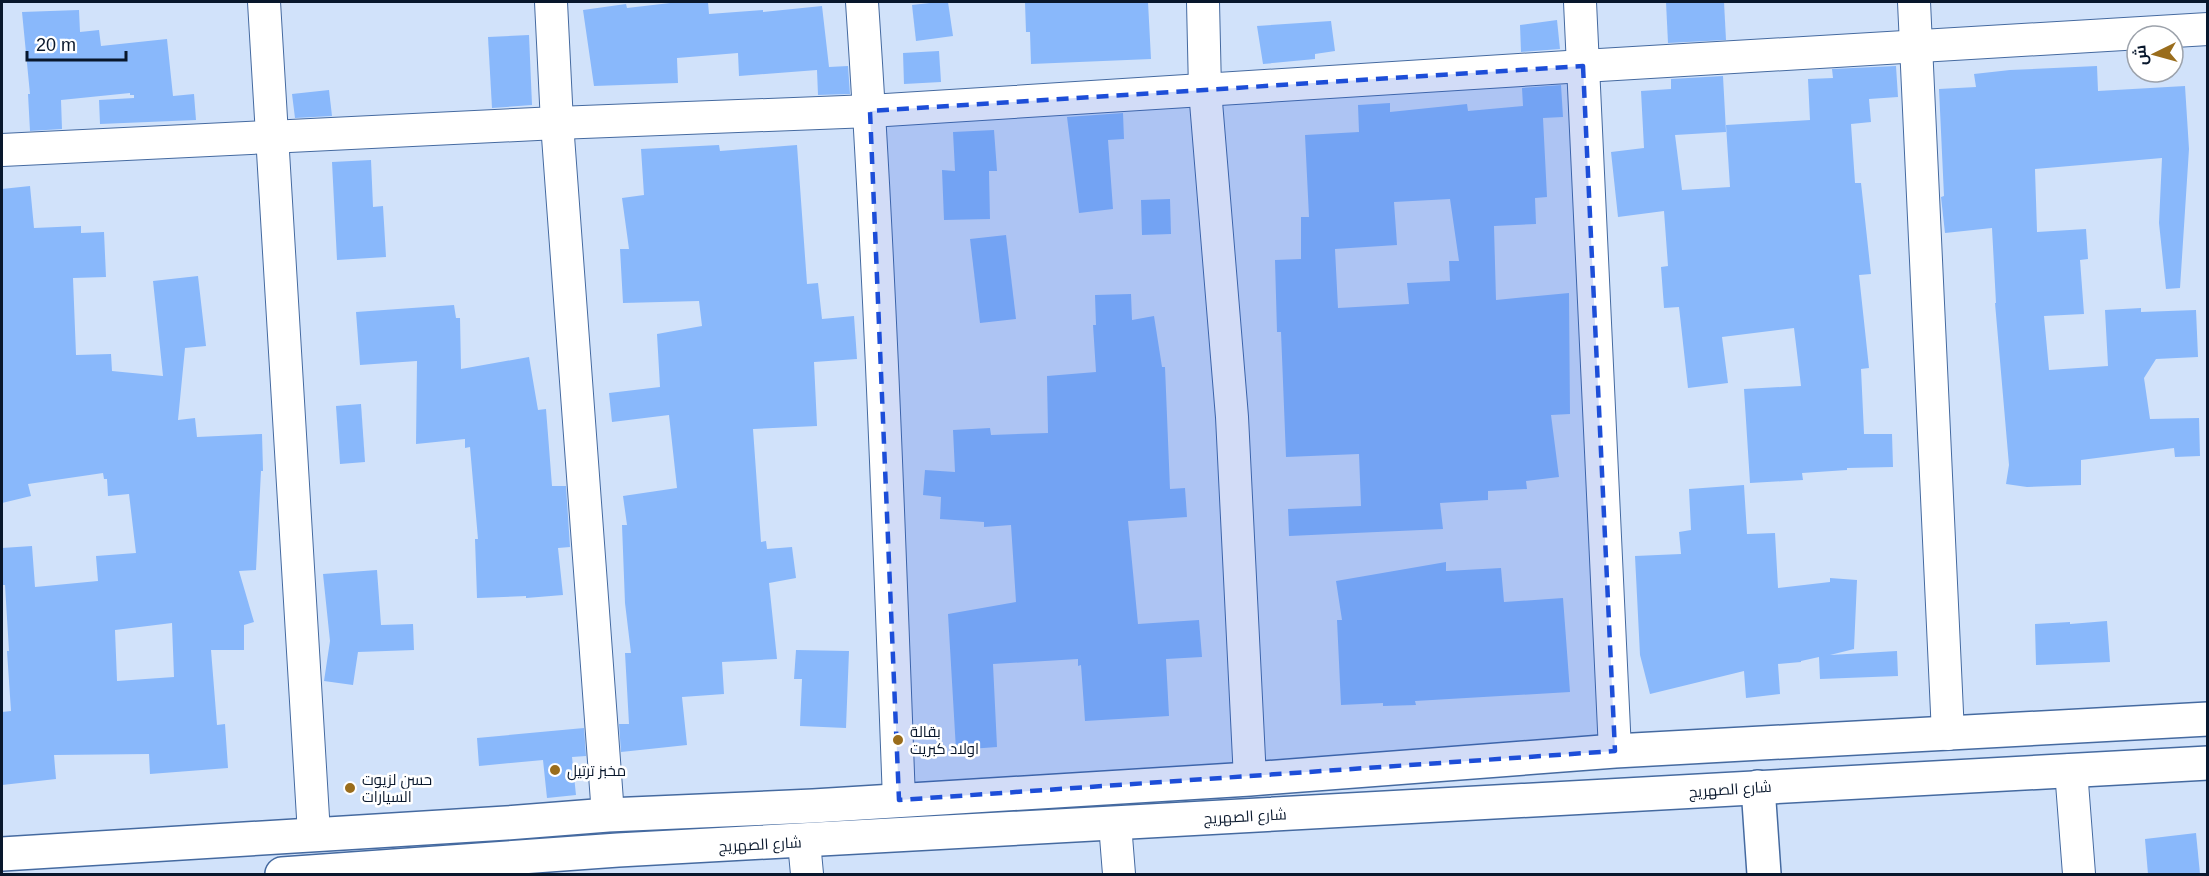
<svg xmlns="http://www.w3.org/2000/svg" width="2209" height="876" font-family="Arial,Cairo,sans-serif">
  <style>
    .building { fill: #89b8fb; fill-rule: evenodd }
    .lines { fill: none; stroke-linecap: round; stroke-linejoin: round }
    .minor-casing { stroke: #456aa0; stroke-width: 34 }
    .tertiary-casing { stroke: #456aa0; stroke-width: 36 }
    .secondary-casing { stroke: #456aa0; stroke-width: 36 }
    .minor { stroke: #fff; stroke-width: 32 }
    .tertiary { stroke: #fff; stroke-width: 33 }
    .secondary { stroke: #fff; stroke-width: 33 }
    .marked { fill: #1d4ed8; fill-opacity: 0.2; stroke: #1d4ed8; stroke-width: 4.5; stroke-dasharray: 12 8; stroke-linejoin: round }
    .poi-dot { fill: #9a6d1c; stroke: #fff; stroke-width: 2 }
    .labels { text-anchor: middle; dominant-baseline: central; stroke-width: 5; stroke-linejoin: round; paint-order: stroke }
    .poi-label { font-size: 15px; fill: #08172c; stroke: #fff; text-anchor: start }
    .street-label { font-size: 15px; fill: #08172c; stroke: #fff }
  </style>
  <rect width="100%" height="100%" fill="#d1e2fa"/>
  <g class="building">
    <polygon points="679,2 708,2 709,14 763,10 763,12 822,6 829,67 848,66 850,94 818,95 817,70 739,76 738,53 677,58 678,83 594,86 583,10 626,4 627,8"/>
    <polygon points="939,2 948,2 953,36 916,41 912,5"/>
    <polygon points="1025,2 1148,2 1151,59 1031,64 1030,32 1026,32"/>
    <polygon points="1666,2 1724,2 1726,40 1668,43"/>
    <polygon points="79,10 80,32 99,30 101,46 167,39 173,96 194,94 196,120 100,124 99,100 134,98 134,95 130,95 130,93 61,100 62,129 30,131 28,94 30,94 22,12"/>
    <polygon points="1557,20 1560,49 1521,52 1520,25"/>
    <polygon points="1331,21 1335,51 1315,54 1315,59 1263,64 1257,26"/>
    <polygon points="529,35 532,105 492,108 488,37"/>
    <polygon points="939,51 941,82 904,84 903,53"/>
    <polygon points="1896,66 1898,97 1869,99 1871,122 1851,124 1855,183 1861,183 1871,274 1859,275 1869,368 1861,369 1864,434 1892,434 1893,467 1847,468 1847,470 1802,473 1803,480 1750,483 1744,389 1801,386 1794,328 1722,337 1728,383 1688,388 1679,307 1664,308 1661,267 1668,266 1664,211 1618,217 1611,152 1644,148 1641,91 1671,89 1671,79 1723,76 1726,132 1675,135 1682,190 1730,187 1726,125 1810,120 1808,79 1833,78 1832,69"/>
    <polygon points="2097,66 2098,91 2185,86 2189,149 2180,288 2166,289 2159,223 2162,158 2035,169 2037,232 2086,229 2088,259 2080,260 2084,314 2044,316 2049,370 2108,366 2105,310 2141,308 2141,312 2196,310 2198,357 2156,359 2144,378 2150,419 2199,418 2200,456 2175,457 2174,448 2081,460 2081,485 2027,487 2006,484 2009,465 1995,303 1996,303 1992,228 1945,233 1941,197 1944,196 1939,89 1976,87 1974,74 2010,70"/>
    <path d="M 1561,85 L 1563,117 L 1543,118 L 1547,197 L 1535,198 L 1536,224 L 1494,226 L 1496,300 L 1569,293 L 1570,414 L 1551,415 L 1559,477 L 1526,481 L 1527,489 L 1488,491 L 1488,500 L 1440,503 L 1443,529 L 1289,536 L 1288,509 L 1361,506 L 1359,454 L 1286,457 L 1281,332 L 1277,332 L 1275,260 L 1301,259 L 1301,217 L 1309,217 L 1305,135 L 1359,132 L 1358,105 L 1390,103 L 1390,112 L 1467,104 L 1468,111 L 1523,106 L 1522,88 ZM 1450,199 L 1459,261 L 1449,261 L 1450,281 L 1407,283 L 1409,304 L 1338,308 L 1335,249 L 1397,245 L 1394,202 Z"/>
    <polygon points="329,90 332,116 295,118 292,94"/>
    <polygon points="1123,113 1124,139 1108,140 1113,209 1079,213 1067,117"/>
    <polygon points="994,130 997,171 989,171 990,219 944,220 942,170 955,171 953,132"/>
    <polygon points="719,145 720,151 797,145 807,284 818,283 822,319 854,316 857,359 814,362 817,426 753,429 761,542 766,541 767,549 792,547 796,578 769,583 777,659 722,662 724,694 682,697 687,745 621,752 619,724 629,724 625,653 631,653 625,603 622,525 627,525 623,496 677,488 669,415 612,422 609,393 660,387 657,334 702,326 699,301 623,303 620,249 629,249 622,198 644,195 641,149"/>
    <polygon points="371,160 373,207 383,206 386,257 337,260 332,162"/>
    <path d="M 30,186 L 34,228 L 81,226 L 81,233 L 104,232 L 106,277 L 73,278 L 76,355 L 111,354 L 112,371 L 163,376 L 153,281 L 198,276 L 206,346 L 185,348 L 178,420 L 195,418 L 197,437 L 262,434 L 263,471 L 261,471 L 256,570 L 239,571 L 254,622 L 244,625 L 244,650 L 211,650 L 217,725 L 225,724 L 228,768 L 150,774 L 149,754 L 54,755 L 56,779 L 2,785 L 2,712 L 11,711 L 7,651 L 9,651 L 5,585 L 2,585 L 2,548 L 32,546 L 35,587 L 98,581 L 96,556 L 136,553 L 129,494 L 108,496 L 107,479 L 104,479 L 103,473 L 28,484 L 31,496 L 2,503 L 2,189 ZM 172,623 L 174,677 L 117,681 L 115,630 Z"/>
    <polygon points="1170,199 1171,234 1142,235 1141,200"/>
    <polygon points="1006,235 1016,319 980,323 970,239"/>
    <polygon points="1131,294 1132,320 1154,316 1162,367 1165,367 1170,489 1185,488 1187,517 1128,521 1138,624 1199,620 1202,657 1166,659 1169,716 1085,721 1081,665 1078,666 1078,659 993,664 997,747 956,750 948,614 1016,602 1011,525 984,527 984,522 940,519 941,497 923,495 925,470 955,472 953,430 990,428 991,435 1048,433 1047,376 1096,372 1093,325 1096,325 1095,295"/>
    <polygon points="454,305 456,318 460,318 461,369 529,357 538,410 546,409 552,486 566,486 570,547 558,548 563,595 526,598 526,596 477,598 475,539 478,539 470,447 465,448 465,439 416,444 417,361 360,365 356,312"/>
    <polygon points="361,404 365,462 340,464 336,406"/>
    <polygon points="1744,485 1747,534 1775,533 1778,588 1830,582 1830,578 1857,580 1854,649 1830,655 1897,651 1898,676 1820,679 1819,657 1801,661 1801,662 1778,664 1780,694 1746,698 1744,671 1650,694 1640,655 1635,556 1681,554 1679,532 1691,530 1689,489"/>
    <polygon points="1446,562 1446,571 1501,568 1504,602 1563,598 1570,692 1415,701 1416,705 1383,706 1383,703 1341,705 1337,620 1342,620 1336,581"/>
    <polygon points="377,570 381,625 413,624 414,650 358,652 353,685 324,681 330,641 323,574"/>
    <polygon points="2107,621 2110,662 2036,665 2035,624 2070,622 2070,624"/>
    <polygon points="796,650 849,651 846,728 800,726 802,679 794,679"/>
    <polygon points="584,728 586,756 572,757 576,795 547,798 543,760 479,766 477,738"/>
    <polygon points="2196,833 2200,874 2148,874 2145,839"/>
  </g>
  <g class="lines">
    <g class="minor-casing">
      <g id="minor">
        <polyline points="264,2 314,834"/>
        <polyline points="551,2 557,123 608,815"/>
        <path d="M 862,2 C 880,267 889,534 899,800"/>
        <polyline points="1203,2 1205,90 1232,417 1250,779"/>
        <polyline points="1580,2 1615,751"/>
        <polyline points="1914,2 1948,734"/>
        <polyline points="2,150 557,123 870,111 1583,66 2208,29"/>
        <polyline points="2071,770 2079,874"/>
        <polyline points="1115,824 1119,874"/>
        <polyline points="804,842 807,874"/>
      </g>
    </g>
    <g class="tertiary-casing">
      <polyline id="tertiary" points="1758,787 1764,874"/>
    </g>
    <g class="secondary-casing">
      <g id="secondary">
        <polyline points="2,854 506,823 608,815 813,806 1250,779 1615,751 2208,719"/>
        <polyline points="282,874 618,850 2208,763"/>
      </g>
    </g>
    <use href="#minor" class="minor"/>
    <use href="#tertiary" class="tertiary"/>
    <use href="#secondary" class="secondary"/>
  </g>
  <path class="marked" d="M 1583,66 L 1615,751 L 899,800 L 870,111 Z"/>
  <g class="poi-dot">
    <circle cx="898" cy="740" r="6"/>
    <circle cx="555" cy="770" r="6"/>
    <circle cx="350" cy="788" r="6"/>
  </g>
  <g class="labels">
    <g class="poi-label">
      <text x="910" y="731">بقالة<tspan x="910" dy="17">اولاد كبريت</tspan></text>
      <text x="567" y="770">مخبز ترتيل</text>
      <text x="362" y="779">حسن لزيوت<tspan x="362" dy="17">السيارات</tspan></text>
    </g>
    <g class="street-label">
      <text transform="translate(1730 789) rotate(-4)">شارع الصهريج</text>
      <text transform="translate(1245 816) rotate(-3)">شارع الصهريج</text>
      <text transform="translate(760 844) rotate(-3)">شارع الصهريج</text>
    </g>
  </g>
  <rect width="2209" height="876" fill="none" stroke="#08172c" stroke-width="6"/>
  <g transform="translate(2155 54) rotate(265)"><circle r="28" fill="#ffffff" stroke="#9ca2ab" stroke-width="1.5"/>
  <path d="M0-4.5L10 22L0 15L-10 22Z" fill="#9a6d1c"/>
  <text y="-9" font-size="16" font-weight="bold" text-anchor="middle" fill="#08172c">ش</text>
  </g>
  <path d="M27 51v9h99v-9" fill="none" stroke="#08172c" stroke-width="3"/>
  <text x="36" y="51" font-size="18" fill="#08172c" stroke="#ffffff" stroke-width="4.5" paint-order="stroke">20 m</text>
</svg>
